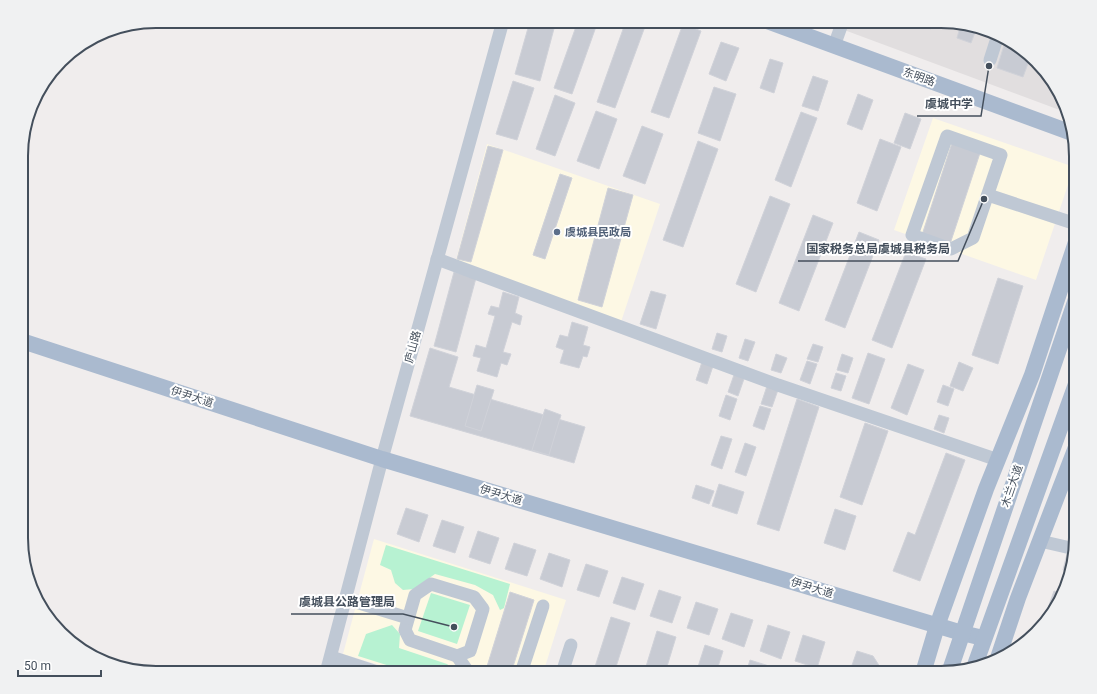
<svg xmlns="http://www.w3.org/2000/svg" width="1097" height="694" font-family="Roboto,'Noto Sans SC',sans-serif">
  <style>
    .commercial { fill: #fdf8e4 }
    .education { fill: #e1dedf }
    .green { fill: #b7f2d2 }
    .building { fill: #c8cbd3; stroke: #d0d2d9 }
    .lines { fill: none; stroke-linecap: round; stroke-linejoin: round }
    .minor { stroke: #bfc8d4; stroke-width: 13 }
    .major { stroke: #aabacf; stroke-width: 16 }
    .service-dot { fill: #5c6f8a; stroke: #fff; stroke-width: 1.5 }
    .labels { text-anchor: middle; dominant-baseline: central; stroke-width: 4; stroke-linejoin: round; paint-order: stroke }
    .street-label { font-size: 11px; fill: #444f5c; stroke: #fff }
    .service-label { font-size: 11px; font-weight: bold; fill: #4e5e75; stroke: #fff; text-anchor: start }
    .rim { fill: none; stroke: #444f5c; stroke-width: 2 }
    .leader { fill: none; stroke: #444f5c; stroke-width: 1.5 }
    .callout-dot { fill: #444f5c; stroke: #fff; stroke-width: 1.5 }
    .callout-label { font-size: 12px; text-anchor: middle; font-weight: bold; fill: #444f5c; stroke: #fff; stroke-width: 4; stroke-linejoin: round; paint-order: stroke }
  </style>
  <rect width="100%" height="100%" fill="#f0eded"/>
  <g class="commercial">
    <polygon points="933,118 1074,167 1036,280 894,230"/>
    <polygon points="487,144 660,204 621,322 456,260"/>
    <polygon points="374,539 566,600 543,673 406,673 343,654"/>
  </g>
  <polygon class="education" points="820,21 942,21 984,28 1016,44 1058,88 1065,112"/>
  <g class="green">
    <polygon points="386,545 510,584 504,608 500,610 493,595 475,585 435,574 414,589 403,590 395,583 391,570 380,565"/>
    <polygon points="431,593 470,605 457,644 418,631"/>
    <polygon points="392,625 400,634 399,648 447,664 458,673 412,673 358,656 366,634"/>
  </g>
  <g class="building">
    <polygon points="530,21 556,21 540,81 515,74"/>
    <polygon points="578,21 598,21 572,94 554,88"/>
    <polygon points="626,21 647,21 615,108 597,102"/>
    <polygon points="918,21 934,21 931,29 917,24"/>
    <polygon points="683,24 701,31 669,118 651,112"/>
    <polygon points="961,24 977,27 971,43 957,38"/>
    <polygon points="1006,39 1016,44 1030,58 1023,77 997,68"/>
    <polygon points="721,42 739,48 726,81 709,74"/>
    <polygon points="770,59 783,63 774,93 760,88"/>
    <polygon points="813,76 828,81 818,111 802,106"/>
    <polygon points="513,81 534,88 517,140 496,134"/>
    <polygon points="714,87 736,94 720,141 698,133"/>
    <polygon points="858,94 873,100 862,130 847,124"/>
    <polygon points="555,95 575,103 555,156 536,149"/>
    <polygon points="596,111 617,119 599,169 577,161"/>
    <polygon points="801,112 817,118 791,187 775,180"/>
    <polygon points="905,113 921,119 910,149 894,143"/>
    <polygon points="642,126 663,134 645,184 623,176"/>
    <polygon points="880,139 901,147 877,211 857,203"/>
    <polygon points="698,141 718,149 683,247 663,240"/>
    <polygon points="952,143 980,153 950,244 922,235"/>
    <polygon points="488,146 503,150 471,262 457,259"/>
    <polygon points="560,174 572,178 545,259 533,255"/>
    <polygon points="608,188 633,195 602,307 578,300"/>
    <polygon points="770,196 790,204 756,292 736,284"/>
    <polygon points="813,215 833,223 799,311 779,303"/>
    <polygon points="859,232 879,240 845,328 825,320"/>
    <polygon points="906,252 926,259 892,348 872,340"/>
    <polygon points="454,272 476,278 456,352 434,346"/>
    <polygon points="998,278 1023,286 998,364 972,355"/>
    <polygon points="651,291 666,295 656,329 640,324"/>
    <polygon points="503,292 519,297 515,313 522,316 520,325 512,322 503,352 511,354 507,365 501,363 497,377 477,371 481,358 473,356 476,345 486,348 495,316 488,314 491,306 499,308"/>
    <polygon points="572,322 588,327 583,345 590,347 587,357 583,356 579,368 560,363 564,350 556,347 560,335 568,337"/>
    <polygon points="717,333 727,336 722,352 712,349"/>
    <polygon points="745,339 755,342 748,361 739,358"/>
    <polygon points="813,344 823,347 818,362 807,359"/>
    <polygon points="430,348 458,357 449,387 585,427 574,463 410,416"/>
    <polygon points="868,353 885,359 869,404 852,398"/>
    <polygon points="776,354 787,358 781,373 771,370"/>
    <polygon points="842,354 853,358 848,373 837,370"/>
    <polygon points="703,359 714,363 707,384 696,380"/>
    <polygon points="807,361 817,364 810,384 800,380"/>
    <polygon points="959,362 973,368 963,391 950,386"/>
    <polygon points="908,364 924,370 907,415 891,408"/>
    <polygon points="735,372 745,376 738,396 728,392"/>
    <polygon points="836,373 846,376 841,391 831,388"/>
    <polygon points="768,383 779,387 772,407 761,404"/>
    <polygon points="477,385 494,390 481,431 465,426"/>
    <polygon points="943,385 954,389 948,406 937,402"/>
    <polygon points="726,395 737,399 730,420 719,416"/>
    <polygon points="797,399 819,407 779,531 757,524"/>
    <polygon points="760,406 771,409 764,430 753,426"/>
    <polygon points="545,409 561,415 549,455 532,450"/>
    <polygon points="939,415 949,418 944,433 934,429"/>
    <polygon points="865,423 888,431 862,505 840,497"/>
    <polygon points="721,436 732,439 722,469 711,465"/>
    <polygon points="745,443 756,447 746,476 735,472"/>
    <polygon points="946,453 965,460 920,581 893,571 908,532 915,535"/>
    <polygon points="719,484 744,492 737,514 712,506"/>
    <polygon points="696,485 714,491 709,504 692,498"/>
    <polygon points="406,508 428,515 419,542 397,534"/>
    <polygon points="835,509 856,516 845,550 824,543"/>
    <polygon points="442,520 464,527 455,553 433,546"/>
    <polygon points="478,531 499,538 490,564 469,557"/>
    <polygon points="514,543 536,550 527,576 505,569"/>
    <polygon points="1068,550 1074,551 1068,571 1063,570"/>
    <polygon points="549,553 570,560 562,587 540,579"/>
    <polygon points="586,564 608,571 599,597 577,590"/>
    <polygon points="622,577 644,584 635,610 613,603"/>
    <polygon points="659,590 681,597 672,623 650,616"/>
    <polygon points="1054,591 1060,593 1053,613 1043,622"/>
    <polygon points="510,592 534,600 511,673 485,673"/>
    <polygon points="696,602 718,609 709,635 687,628"/>
    <polygon points="731,613 753,620 744,647 722,639"/>
    <polygon points="611,617 630,623 614,673 593,673"/>
    <polygon points="768,625 790,632 781,659 760,651"/>
    <polygon points="657,631 676,637 665,673 644,673"/>
    <polygon points="803,635 825,642 817,668 795,661"/>
    <polygon points="705,645 723,651 716,673 696,673"/>
    <polygon points="857,651 873,656 880,667 881,673 856,673 850,671"/>
    <polygon points="750,660 769,666 767,673 746,673"/>
    <polygon points="795,668 812,673 793,673"/>
  </g>
  <g class="lines">
    <g class="minor">
      <polyline points="834,46 843,21"/>
      <polyline points="990,60 998,35"/>
      <polygon points="947,136 1001,155 973,238 951,249 912,235"/>
      <polyline points="988,195 1076,224"/>
      <polyline points="437,259 778,385 998,460"/>
      <polyline points="1040,541 1075,549"/>
      <polygon points="431,584 474,597 483,609 470,651 457,656 410,640 405,630 415,595"/>
      <polyline points="346,599 408,618"/>
      <polyline points="457,656 469,673"/>
      <polyline points="331,657 380,673"/>
      <polyline points="326,673 382,459 503,21"/>
      <polyline points="521,673 543,606"/>
      <polyline points="562,673 571,645"/>
    </g>
    <g class="major">
      <polyline points="767,21 1072,133"/>
      <polyline points="22,341 382,459 962,633 983,638"/>
      <polyline points="998,658 1018,598 1076,447"/>
      <polyline points="975,665 1076,384"/>
      <polyline points="923,673 937,626 986,489 1032,375 1076,242"/>
      <polyline points="949,673 1076,299"/>
    </g>
  </g>
  <circle class="service-dot" cx="557" cy="232" r="4"/>
  <g class="labels">
    <g class="street-label">
      <text transform="translate(919 77) rotate(20)">东明路</text>
      <text transform="translate(413 347) rotate(-75)">庐山路</text>
      <text transform="translate(192 397) rotate(18)">伊尹大道</text>
      <text transform="translate(1012 486) rotate(-71)">木兰大道</text>
      <text transform="translate(501 495) rotate(17)">伊尹大道</text>
      <text transform="translate(812 588) rotate(17)">伊尹大道</text>
    </g>
    <g class="service-label">
      <text x="565" y="232">虞城县民政局</text>
    </g>
  </g>
  <path d="M0 0H1097V694H0ZM156 28H941A128 128 0 0 1 1069 156V538A128 128 0 0 1 941 666H156A128 128 0 0 1 28 538V156A128 128 0 0 1 156 28Z" fill="#f0f1f2" fill-rule="evenodd"/>
  <path class="rim" d="M156 28H941A128 128 0 0 1 1069 156V538A128 128 0 0 1 941 666H156A128 128 0 0 1 28 538V156A128 128 0 0 1 156 28Z"/>
  <path class="leader" d="M989 66L981 116H917M984 199L958 261H798M454 627L403 614H291"/>
  <g class="callout-dot">
    <circle cx="989" cy="66" r="4"/>
    <circle cx="984" cy="199" r="4"/>
    <circle cx="454" cy="627" r="4"/>
  </g>
  <g class="callout-label">
    <text x="949" y="108">虞城中学</text>
    <text x="878" y="253">国家税务总局虞城县税务局</text>
    <text x="347" y="606">虞城县公路管理局</text>
  </g>
  <path d="M18 670v6h83v-6" fill="none" stroke="#444f5c" stroke-width="2"/>
  <text x="24" y="670" font-size="12" fill="#444f5c" stroke="#ffffff" stroke-width="3" paint-order="stroke">50 m</text>
</svg>
